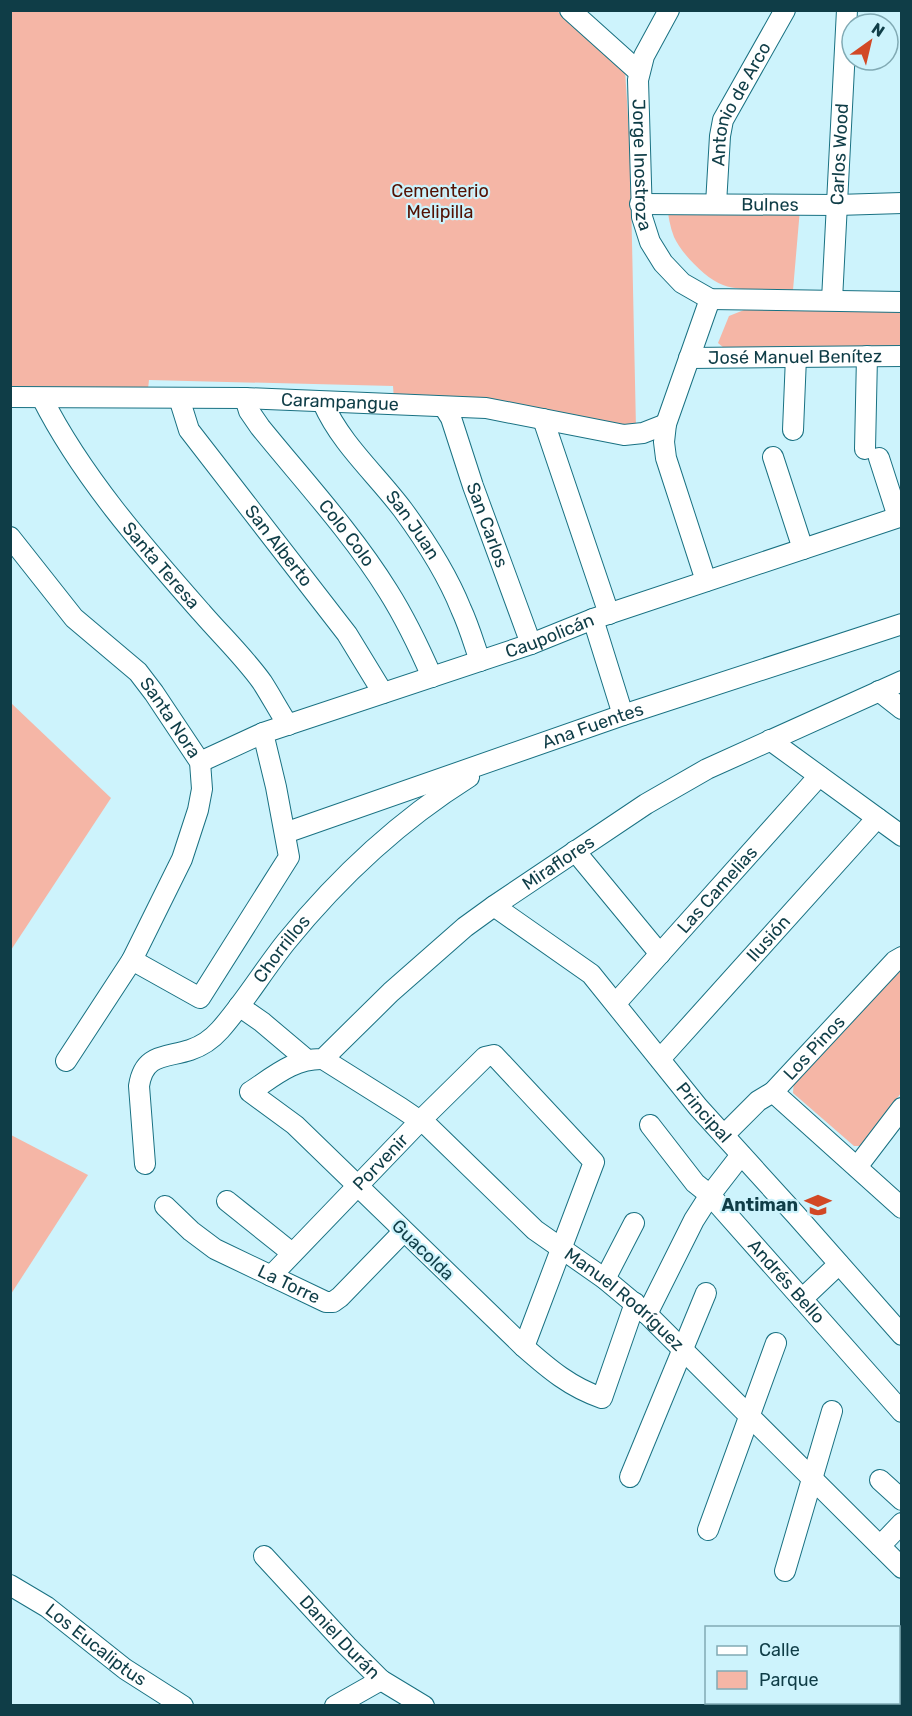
<svg xmlns="http://www.w3.org/2000/svg" width="912" height="1716" font-family="Rubik,sans-serif">
  <style>
    .green { fill: #f5b6a6 }
    .lines { fill: none; stroke-linecap: round; stroke-linejoin: round }
    .minor-casing { stroke: #197182; stroke-width: 22 }
    .minor { stroke: #fff; stroke-width: 20 }
    .labels { text-anchor: middle; dominant-baseline: central; stroke-width: 4.5; stroke-linejoin: round; paint-order: stroke }
    .street-label { font-size: 18px; fill: #0f3d47; stroke: #cdf3fc }
    .park-label { font-size: 18px; fill: #531102; stroke: #cdf3fc }
    .poi-label { font-size: 18px; font-weight: bold; fill: #0f3d47; stroke: #cdf3fc; text-anchor: end }
  </style>
  <rect width="100%" height="100%" fill="#cdf3fc"/>
  <g class="green">
    <polygon points="11,11 557,11 625,70 630,149 636,428 394,400 393,386 149,380 148,389 11,389"/>
    <path d="M 667,205 L 800,209 L 793,290 C 773,289 742,292 723,285 C 706,279 681,253 674,237 C 670,227 668,215 667,205 Z"/>
    <polygon points="765,308 901,309 901,351 733,350 724,348 718,343 729,316 744,310"/>
    <polygon points="11,703 111,798 11,950"/>
    <polygon points="901,967 901,1093 862,1146 854,1146 793,1093 794,1079"/>
    <polygon points="11,1135 88,1175 11,1294"/>
  </g>
  <g class="lines">
    <g class="minor-casing">
      <g id="minor">
        <polyline points="570,10 639,72"/>
        <path id="s1" d="M 669,10 L 644,56 L 638,80 L 642,217 L 650,242 L 663,263 L 682,283 L 710,299 L 902,302"/>
        <path id="s2" d="M 640,204 L 837,205 L 902,203"/>
        <path id="s3" d="M 716,204 L 720,136 L 723,120 L 785,10"/>
        <path id="s4" d="M 832,300 L 847,10"/>
        <path id="s5" d="M 689,358 L 902,356"/>
        <path id="s6" d="M 10,397 L 245,398 L 486,408 L 624,435 L 643,433 L 666,424"/>
        <path id="s7" d="M 42,398 C 82,477 143,546 202,613 C 222,636 244,657 262,682 C 271,696 279,711 288,725"/>
        <path id="s8" d="M 179,398 L 189,430 L 347,634 L 383,693"/>
        <path id="s9" d="M 245,398 L 249,411 L 260,427 C 303,480 352,533 388,591 C 405,618 419,647 432,677"/>
        <path id="s10" d="M 323,403 C 341,444 376,474 403,510 C 425,540 447,574 461,609 C 469,626 474,644 480,661"/>
        <path id="s11" d="M 444,407 L 451,418 L 473,486 L 531,644"/>
        <polyline points="543,419 609,614"/>
        <polyline points="793,430 796,357"/>
        <polyline points="865,449 867,356"/>
        <polyline points="773,457 803,549"/>
        <polyline points="879,458 898,517"/>
        <path id="s12" d="M 10,537 L 74,618 L 138,672 L 154,693 L 200,762 L 202,789 L 198,810 L 182,859 L 132,960 L 66,1061"/>
        <polyline points="706,581 666,458 664,442 666,424 710,299"/>
        <polyline points="593,619 623,715"/>
        <polyline points="879,691 902,709"/>
        <polyline points="770,740 902,836"/>
        <path id="s13" d="M 200,762 L 263,733 L 531,644 L 593,619 L 902,516"/>
        <path id="s14" d="M 285,833 L 623,715 L 902,624"/>
        <polyline points="575,851 660,954"/>
        <path id="s15" d="M 494,906 L 591,974 L 698,1107 L 796,1215 L 902,1335"/>
        <polyline points="132,960 200,998 289,857 276,787 263,733"/>
        <path id="s16" d="M 616,1003 L 819,776"/>
        <polyline points="239,1006 262,1022 307,1060"/>
        <path id="s17" d="M 323,1059 L 401,1108 L 429,1127 L 535,1230 L 605,1279 L 647,1314 L 902,1568"/>
        <path id="s18" d="M 660,1059 L 877,818"/>
        <polyline points="773,1092 902,1208"/>
        <path id="s19" d="M 650,1125 L 695,1183 L 710,1195 L 902,1412"/>
        <path id="s20" d="M 724,1135 L 758,1101 L 773,1092 L 895,961 L 902,957"/>
        <path id="s21" d="M 145,1164 L 139,1086 C 144,1053 166,1058 190,1050 C 202,1046 212,1039 220,1030 C 244,1003 263,971 286,942 C 338,878 399,821 469,777"/>
        <polyline points="857,1167 902,1108"/>
        <polyline points="227,1201 292,1253"/>
        <path id="s22" d="M 165,1206 L 191,1231 L 215,1249 L 326,1302 L 333,1302 L 340,1297 L 403,1232"/>
        <path id="s23" d="M 271,1276 L 420,1121 L 485,1057 L 494,1055 L 594,1162 L 524,1347"/>
        <polyline points="605,1279 634,1223"/>
        <polyline points="802,1299 839,1264"/>
        <path id="s24" d="M 635,1303 L 602,1398 C 570,1387 549,1369 524,1347 L 295,1125 L 250,1092 C 273,1077 294,1058 323,1059 L 391,992 L 465,927 L 494,906 L 646,804 L 707,769 L 902,681"/>
        <polyline points="647,1314 694,1220 710,1195 741,1155"/>
        <polyline points="630,1477 706,1293"/>
        <polyline points="880,1480 902,1500"/>
        <polyline points="708,1530 776,1343"/>
        <polyline points="880,1546 902,1523"/>
        <path id="s25" d="M 264,1556 L 347,1646 L 381,1680 L 424,1706"/>
        <polyline points="785,1571 832,1411"/>
        <path id="s26" d="M 10,1585 L 47,1607 L 125,1669 L 183,1706"/>
        <polyline points="335,1706 381,1680"/>
        <polyline points="896,1706 902,1701"/>
      </g>
    </g>
    <use href="#minor" class="minor"/>
  </g>
  <defs>
    <g id="school-bare" transform="scale(2.07)"><path d="M0-5L7-2L0 1L-7-2ZM-4 1L0 2.5L4 1V4Q0 6-4 4Z" fill="#d24825" stroke="#cdf3fc" stroke-width="2.5" paint-order="stroke"/></g>
  </defs>
  <g fill-rule="evenodd">
    <use href="#school-bare" x="818" y="1205"/>
  </g>
  <g class="labels">
    <g class="street-label">
      <text stroke="none"><textPath href="#s3" startOffset="105">Antonio de Arco</textPath></text>
      <text stroke="none"><textPath href="#s4" startOffset="146">Carlos Wood</textPath></text>
      <text stroke="none"><textPath href="#s1" startOffset="162">Jorge Inostroza</textPath></text>
      <text stroke="none"><textPath href="#s2" startOffset="130">Bulnes</textPath></text>
      <text stroke="none"><textPath href="#s5" startOffset="106">José Manuel Benítez</textPath></text>
      <text stroke="none"><textPath href="#s6" startOffset="330">Carampangue</textPath></text>
      <text stroke="none"><textPath href="#s11" startOffset="126">San Carlos</textPath></text>
      <text stroke="none"><textPath href="#s10" startOffset="152">San Juan</textPath></text>
      <text stroke="none"><textPath href="#s9" startOffset="170">Colo Colo</textPath></text>
      <text stroke="none"><textPath href="#s8" startOffset="180">San Alberto</textPath></text>
      <text stroke="none"><textPath href="#s7" startOffset="206">Santa Teresa</textPath></text>
      <text stroke="none"><textPath href="#s13" startOffset="372">Caupolicán</textPath></text>
      <text stroke="none"><textPath href="#s12" startOffset="243">Santa Nora</textPath></text>
      <text stroke="none"><textPath href="#s14" startOffset="326">Ana Fuentes</textPath></text>
      <text stroke="none"><textPath href="#s24" startOffset="958">Miraflores</textPath></text>
      <text stroke="none"><textPath href="#s16" startOffset="152">Las Camelias</textPath></text>
      <text stroke="none"><textPath href="#s18" startOffset="162">Ilusión</textPath></text>
      <text stroke="none"><textPath href="#s21" startOffset="285">Chorrillos</textPath></text>
      <text stroke="none"><textPath href="#s20" startOffset="126">Los Pinos</textPath></text>
      <text stroke="none"><textPath href="#s15" startOffset="297">Principal</textPath></text>
      <text stroke="none"><textPath href="#s23" startOffset="158">Porvenir</textPath></text>
      <text transform="translate(423 1250) rotate(44)">Guacolda</text>
      <text stroke="none"><textPath href="#s19" startOffset="208">Andrés Bello</textPath></text>
      <text stroke="none"><textPath href="#s22" startOffset="148">La Torre</textPath></text>
      <text stroke="none"><textPath href="#s17" startOffset="387">Manuel Rodríguez</textPath></text>
      <text stroke="none"><textPath href="#s25" startOffset="111">Daniel Durán</textPath></text>
      <text stroke="none"><textPath href="#s26" startOffset="105">Los Eucaliptus</textPath></text>
    </g>
    <g class="park-label">
      <text x="440" y="191">Cementerio<tspan x="440" dy="21">Melipilla</tspan></text>
    </g>
    <g class="poi-label">
      <text x="798" y="1205">Antiman</text>
    </g>
  </g>
  <rect width="912" height="1716" fill="none" stroke="#0f3d47" stroke-width="24"/>
  <rect x="705" y="1626" width="195" height="78" fill="#cdf3fc" stroke="#81aab4" stroke-width="1.5"/>
  <rect x="717" y="1646" width="30" height="9" fill="#ffffff" stroke="#81aab4" stroke-width="1.5"/>
  <text x="759" y="1656" font-size="18" fill="#0f3d47">Calle</text>
  <rect x="717" y="1671" width="30" height="18" fill="#f5b6a6" stroke="#81aab4" stroke-width="1.5"/>
  <text x="759" y="1686" font-size="18" fill="#0f3d47">Parque</text>
  <g transform="translate(870 42) rotate(34)"><circle r="28" fill="#cdf3fc" stroke="#81aab4" stroke-width="1.5"/>
  <path d="M0-4.5L10 22L0 15L-10 22Z" fill="#d24825"/>
  <text y="-9" font-size="16" font-weight="bold" text-anchor="middle" fill="#0f3d47">N</text>
  </g>
</svg>
